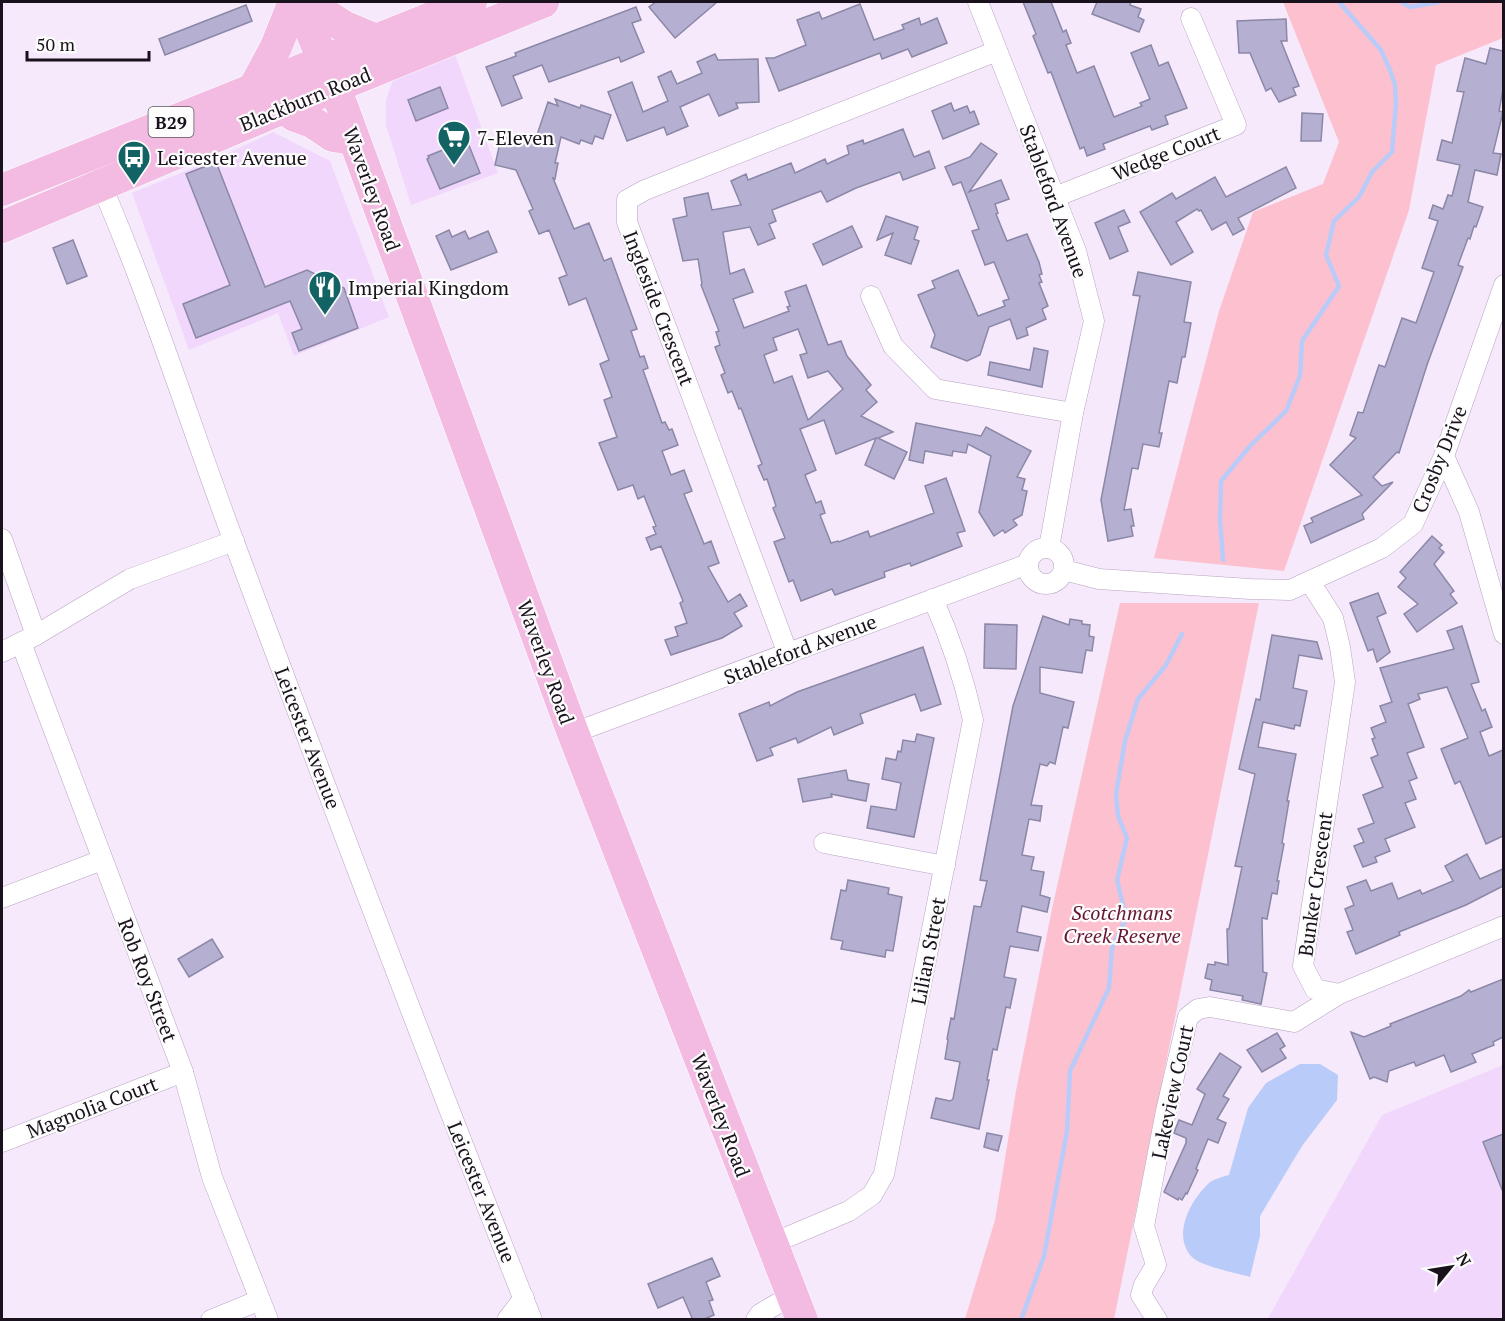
<svg xmlns="http://www.w3.org/2000/svg" width="1505" height="1321" font-family="'PT Serif',serif">
  <style>
    .built { fill: #f1d7fc }
    .green { fill: #fcc0ce }
    .water { fill: #b9cbf8 }
    .lines { fill: none; stroke-linecap: round; stroke-linejoin: round }
    .stream { stroke: #b9cbf8; stroke-width: 4.5 }
    .building { fill: #b5b0d1; stroke: #8b87a6; stroke-width: 1.5; fill-rule: evenodd }
    .street-casing { stroke: #b8a3c1; stroke-width: 21 }
    .primary-casing { stroke: #fff; stroke-width: 33 }
    .street { stroke: #fff; stroke-width: 20 }
    .primary { stroke: #f3bae2; stroke-width: 32 }
    .labels { text-anchor: middle; dominant-baseline: central; stroke-width: 4.5; stroke-linejoin: round; paint-order: stroke }
    .shield { fill: #fcfcfc; stroke: #5d585f; stroke-width: 1.5 }
    .shield-label { font-size: 18px; font-weight: bold; fill: #19121c }
    .street-label { font-size: 20px; fill: #19121c; stroke: #fcfcfc }
    .poi-label { font-size: 20px; fill: #19121c; stroke: #fcfcfc; text-anchor: start }
    .park-label { font-size: 20px; font-style: italic; fill: #661634; stroke: #fcfcfc }
  </style>
  <rect width="100%" height="100%" fill="#f6e9fc"/>
  <g class="built">
    <polygon points="454,52 498,173 411,205 386,125 386,100 393,80"/>
    <polygon points="273,132 330,161 389,317 294,356 278,313 189,350 132,193 220,157"/>
    <polygon points="1503,1065 1503,1319 1267,1320 1382,1115"/>
  </g>
  <g class="green">
    <polygon points="1283,2 1503,2 1503,38 1436,65 1409,210 1284,571 1154,558 1219,311 1253,212 1323,184 1339,142"/>
    <polygon points="1120,603 1259,603 1114,1319 965,1319 995,1220 1016,1091 1052,909"/>
  </g>
  <path class="water" d="M 1300,1064 L 1320,1064 L 1338,1075 L 1337,1100 L 1302,1146 L 1260,1216 L 1260,1236 L 1250,1277 C 1236,1273 1204,1267 1193,1258 C 1171,1237 1190,1201 1208,1184 C 1213,1179 1222,1177 1229,1175 L 1248,1108 L 1266,1083 Z"/>
  <g class="lines">
    <g class="stream">
      <polyline points="1401,2 1410,7 1439,2"/>
      <polyline points="1223,560 1220,519 1221,481 1250,446 1286,411 1300,376 1302,341 1339,286 1326,255 1334,221 1359,197 1372,172 1392,152 1396,103 1395,85 1390,70 1381,50 1339,2"/>
      <polyline points="1021,1320 1044,1256 1067,1131 1070,1071 1109,988 1112,948 1126,918 1117,880 1127,838 1118,816 1116,794 1125,741 1138,699 1166,665 1182,634"/>
    </g>
  </g>
  <g class="building">
    <polygon points="656,2 717,2 675,38 649,7"/>
    <polygon points="1023,2 1051,2 1063,32 1066,30 1071,43 1066,45 1077,73 1094,66 1114,117 1142,106 1140,103 1150,99 1131,53 1151,45 1159,66 1168,62 1187,108 1165,116 1168,124 1152,130 1150,126 1103,144 1105,149 1087,156 1084,147 1080,149 1051,72 1048,73 1033,36 1036,34"/>
    <polygon points="1097,2 1131,2 1130,5 1141,9 1138,17 1144,20 1139,32 1092,14"/>
    <polygon points="860,4 874,40 904,29 902,25 919,18 921,25 937,18 947,43 912,57 908,49 882,59 880,53 779,91 766,58 774,58 806,45 797,20 819,12 822,19"/>
    <polygon points="246,5 252,21 165,55 159,39"/>
    <polygon points="636,7 641,20 632,23 644,52 621,62 619,57 549,82 542,65 513,76 522,98 502,106 486,67 516,56 515,53"/>
    <polygon points="1286,19 1287,41 1281,41 1299,86 1293,88 1296,95 1279,102 1271,88 1266,91 1250,53 1239,53 1237,21"/>
    <polygon points="1490,48 1503,51 1503,90 1499,111 1503,112 1493,153 1501,154 1497,175 1475,170 1468,202 1483,207 1476,227 1474,226 1470,239 1468,238 1458,265 1463,267 1427,365 1399,453 1397,452 1373,477 1382,486 1393,482 1362,514 1364,519 1311,543 1304,526 1313,522 1311,518 1362,495 1330,465 1356,438 1350,435 1358,412 1363,413 1379,365 1385,367 1402,318 1416,323 1434,272 1422,268 1438,221 1429,218 1433,205 1443,209 1448,195 1452,196 1460,165 1437,160 1442,140 1452,143 1464,92 1457,91 1465,58 1486,64"/>
    <polygon points="715,54 718,60 758,59 759,102 736,103 738,108 719,116 709,94 680,107 688,126 667,135 664,127 627,141 608,92 632,82 643,112 668,101 658,77 671,71 677,84 702,73 697,62"/>
    <polygon points="440,87 448,108 416,121 408,100"/>
    <polygon points="555,99 580,108 581,105 611,115 603,139 595,136 592,144 581,140 579,144 561,137 555,163 558,163 555,179 553,178 574,229 589,223 604,261 611,258 637,329 631,331 640,357 644,356 648,368 643,370 662,423 665,422 669,430 672,429 678,445 662,451 671,475 684,470 692,491 684,494 704,544 711,541 719,563 708,567 728,602 740,594 747,606 734,613 742,626 722,638 671,655 665,640 678,636 675,627 687,623 680,603 683,601 661,546 651,550 646,538 656,534 653,527 656,526 644,496 638,499 633,485 618,490 599,443 617,437 604,400 612,397 600,364 609,360 586,298 569,305 559,278 567,275 549,230 539,234 529,211 533,209 516,170 495,165 502,134 535,141 548,102 558,106"/>
    <polygon points="951,103 954,111 967,106 970,113 974,111 979,124 943,139 932,111"/>
    <polygon points="1302,113 1323,114 1321,141 1301,141"/>
    <path d="M 903,129 L 914,157 L 929,151 L 935,168 L 903,180 L 900,172 L 856,188 L 827,202 L 821,191 L 772,210 L 776,221 L 769,224 L 775,238 L 758,245 L 750,227 L 723,232 L 730,274 L 744,269 L 753,292 L 733,299 L 744,328 L 789,311 L 787,307 L 790,306 L 785,292 L 806,285 L 828,345 L 841,341 L 847,356 L 871,385 L 866,390 L 877,402 L 861,416 L 893,432 L 878,438 L 907,452 L 894,479 L 865,465 L 876,438 L 836,454 L 824,420 L 800,429 L 816,470 L 805,475 L 816,503 L 821,501 L 825,513 L 820,515 L 831,543 L 838,541 L 839,542 L 868,531 L 870,537 L 934,513 L 925,486 L 946,478 L 965,531 L 957,533 L 962,546 L 911,566 L 910,563 L 884,572 L 885,577 L 835,595 L 832,589 L 801,601 L 793,580 L 789,582 L 774,542 L 785,538 L 773,508 L 776,506 L 767,479 L 764,480 L 758,466 L 762,464 L 741,408 L 739,409 L 732,391 L 728,393 L 721,375 L 725,373 L 715,347 L 720,345 L 716,332 L 719,331 L 701,285 L 702,284 L 698,259 L 683,261 L 673,219 L 687,216 L 684,198 L 708,193 L 712,210 L 741,205 L 731,181 L 746,174 L 748,180 L 791,163 L 795,173 L 825,159 L 827,164 L 849,154 L 847,146 L 863,140 L 864,144 ZM 798,329 L 807,353 L 800,355 L 808,378 L 828,371 L 843,389 L 808,420 L 792,376 L 774,383 L 764,355 L 777,350 L 773,338 Z"/>
    <polygon points="465,141 468,143 480,173 440,189 427,159 429,158 428,156"/>
    <polygon points="981,143 997,154 969,192 1001,180 1009,199 995,204 998,213 996,214 1007,241 1027,234 1039,262 1042,274 1039,275 1042,282 1039,283 1048,306 1042,309 1046,319 1026,328 1028,335 1017,339 1010,319 989,327 980,355 967,361 931,347 935,335 918,295 935,288 932,281 958,270 978,316 1005,306 1003,301 1009,299 994,262 985,265 972,231 979,229 961,182 953,185 945,167 970,157"/>
    <polygon points="216,162 265,287 307,270 344,288 358,328 299,351 292,333 302,329 290,301 196,338 183,304 230,285 186,174"/>
    <polygon points="1286,167 1296,188 1238,218 1244,229 1233,235 1226,222 1212,230 1201,210 1199,211 1197,209 1176,222 1193,252 1171,265 1140,212 1172,193 1176,199 1215,177 1226,197"/>
    <polygon points="1124,210 1130,222 1118,227 1128,251 1110,259 1095,223"/>
    <polygon points="886,216 918,227 914,239 919,241 911,264 885,255 893,233 877,240"/>
    <polygon points="852,226 862,247 823,265 813,244"/>
    <polygon points="449,230 452,237 465,231 469,239 488,231 497,252 451,270 436,236"/>
    <polygon points="73,240 87,276 67,284 53,248"/>
    <polygon points="1138,272 1191,282 1184,322 1191,323 1185,357 1182,357 1177,383 1169,381 1159,433 1162,433 1159,447 1143,444 1138,469 1132,468 1124,510 1131,509 1134,526 1131,526 1133,536 1108,541 1101,500 1140,296 1133,295"/>
    <polygon points="1034,348 1048,351 1042,387 988,375 990,362 1030,370"/>
    <polygon points="916,423 981,436 986,427 1031,451 1017,477 1025,479 1022,490 1027,491 1022,515 1013,520 1017,525 1005,533 1003,530 994,536 979,512 991,456 968,444 966,453 953,451 952,456 925,451 923,463 909,460"/>
    <polygon points="1432,536 1442,545 1439,548 1444,552 1434,564 1454,591 1450,594 1457,603 1417,632 1404,614 1418,604 1398,587 1406,578 1400,572"/>
    <polygon points="1378,593 1386,613 1377,617 1390,652 1377,662 1373,649 1368,651 1350,603"/>
    <polygon points="1043,616 1069,625 1070,619 1082,621 1082,624 1090,625 1089,636 1094,637 1092,651 1086,650 1082,673 1040,667 1040,693 1074,702 1068,728 1063,727 1055,764 1050,762 1047,766 1040,764 1031,805 1042,806 1040,821 1029,819 1022,855 1034,857 1031,870 1044,872 1040,895 1050,898 1047,912 1022,906 1017,932 1041,937 1038,951 1010,946 1004,977 1016,979 1010,1008 1006,1007 997,1050 993,1049 987,1080 989,1080 979,1129 931,1118 936,1098 950,1101 953,1099 960,1062 945,1059 948,1040 947,1039 951,1018 954,1019 974,906 981,907 987,881 980,880 1013,706"/>
    <polygon points="985,624 1017,625 1016,669 984,668"/>
    <polygon points="1462,626 1479,682 1471,684 1482,711 1485,709 1492,727 1480,732 1489,756 1503,750 1503,836 1486,844 1460,781 1455,784 1441,749 1468,738 1447,687 1418,694 1420,699 1408,704 1424,747 1407,753 1417,778 1409,781 1416,799 1405,803 1415,827 1385,839 1390,851 1375,857 1377,862 1363,867 1354,846 1364,842 1358,829 1374,823 1363,795 1383,787 1371,758 1378,755 1372,739 1375,738 1371,728 1386,722 1380,706 1392,702 1380,668 1454,649 1447,631"/>
    <polygon points="1272,635 1317,642 1322,659 1299,655 1293,688 1307,691 1300,726 1295,725 1294,729 1263,722 1258,747 1296,754 1287,801 1289,801 1282,843 1284,844 1277,881 1279,881 1277,894 1272,893 1267,919 1262,918 1263,972 1267,973 1261,1004 1242,1000 1243,996 1210,990 1212,980 1205,978 1208,964 1215,965 1215,962 1228,965 1227,929 1229,929 1242,867 1235,866 1255,774 1239,769 1256,699 1260,700"/>
    <polygon points="923,647 941,704 921,711 915,694 860,714 863,723 834,735 831,727 798,743 796,738 770,748 773,755 757,761 739,714 769,702 770,706 797,692"/>
    <polygon points="917,734 934,738 914,837 867,828 871,806 896,810 901,783 882,779 886,758 896,760 898,751 901,752 903,740 915,742"/>
    <polygon points="846,770 848,780 869,784 866,801 831,794 832,797 803,802 798,779"/>
    <polygon points="1467,854 1480,879 1503,869 1503,886 1466,905 1399,932 1400,935 1356,954 1347,932 1353,930 1345,909 1354,905 1347,887 1366,880 1371,891 1392,883 1398,899 1420,890 1422,894 1453,881 1445,866"/>
    <polygon points="848,880 889,888 888,894 902,897 893,951 886,950 885,957 841,949 843,941 831,939 841,890 846,891"/>
    <polygon points="212,939 223,957 189,977 178,959"/>
    <polygon points="1503,979 1503,1037 1493,1042 1494,1045 1472,1054 1476,1062 1451,1072 1444,1055 1416,1066 1414,1062 1389,1071 1387,1082 1374,1077 1370,1079 1351,1032 1364,1037 1391,1026 1390,1024 1461,996 1469,990 1471,992"/>
    <polygon points="1277,1033 1285,1046 1280,1049 1286,1058 1262,1072 1247,1050"/>
    <polygon points="1220,1053 1241,1067 1223,1096 1229,1099 1217,1119 1226,1123 1218,1143 1208,1139 1196,1169 1198,1170 1187,1194 1186,1193 1182,1200 1179,1198 1178,1200 1164,1192 1186,1143 1186,1138 1174,1133 1175,1130 1179,1120 1192,1125 1205,1094 1197,1089"/>
    <polygon points="987,1133 1002,1136 998,1151 984,1147"/>
    <polygon points="1503,1134 1503,1192 1483,1142"/>
    <polygon points="712,1258 720,1276 706,1282 713,1300 709,1301 714,1315 702,1320 693,1320 683,1297 658,1308 648,1284"/>
  </g>
  <g class="lines">
    <g class="street-casing">
      <g id="street">
        <polyline points="978,2 1076,251 1094,321 1073,413 1049,548"/>
        <path d="M 88,155 C 145,280 186,413 234,542 C 331,802 429,1062 532,1320"/>
        <polyline points="1055,197 1236,125 1191,18"/>
        <polyline points="871,296 893,346 935,389 1073,413"/>
        <polyline points="1444,456 1469,512 1504,634"/>
        <polyline points="2,539 36,635"/>
        <circle cx="1046" cy="566" r="18"/>
        <polyline points="1064,570 1099,579 1250,589 1290,590 1382,548 1413,524 1444,456 1504,285"/>
        <polyline points="1310,582 1333,618 1340,647 1345,682 1303,966 1315,989 1339,994 1504,926"/>
        <polyline points="21,643 183,1072 212,1177 268,1320"/>
        <polyline points="2,652 36,635 130,579 234,541"/>
        <polyline points="788,654 627,222 627,200 645,190 997,51"/>
        <polyline points="573,733 1028,564"/>
        <polyline points="824,843 945,866"/>
        <polyline points="2,898 102,860"/>
        <polyline points="2,1142 183,1072"/>
        <path d="M 771,1244 L 849,1211 L 872,1195 L 884,1174 L 973,720 C 964,679 950,637 933,599"/>
        <polyline points="211,1320 260,1300"/>
        <polyline points="507,1320 524,1298"/>
        <polyline points="756,1320 760,1314 792,1295"/>
        <polyline points="1157,1320 1141,1295 1144,1285 1156,1265 1144,1226 1166,1111 1188,1017 1198,1009 1210,1007 1294,1022 1339,994"/>
      </g>
    </g>
    <g class="primary-casing">
      <g id="primary">
        <polyline points="299,2 342,106 573,733 802,1320"/>
        <polyline points="306,2 343,26 376,40"/>
        <polyline points="253,90 276,47 294,2"/>
        <polyline points="283,108 295,116 312,122 333,136 353,139"/>
        <polyline points="2,190 471,2"/>
        <polyline points="2,227 283,108 543,2"/>
      </g>
    </g>
    <use href="#street" class="street"/>
    <use href="#primary" class="primary"/>
  </g>
  <defs>
    <g id="supermarket-pin" transform="scale(1.725)"><path d="M0 17L-7.5 6A9.5 9.5 0 1 1 7.5 6Z" fill="#136365" stroke="#fcfcfc"/><path d="M-6-5.5h2.5l.6 2H6L4.5 2H-2.5L-4.4-4H-6ZM-1.5 3.2a1.3 1.3 0 1 0 .1 0ZM3 3.2a1.3 1.3 0 1 0 .1 0Z" fill="#fff"/></g>
    <g id="bus-pin" transform="scale(1.725)"><path d="M0 17L-7.5 6A9.5 9.5 0 1 1 7.5 6Z" fill="#136365" stroke="#fcfcfc"/><path d="M-5-6H5V4H4V6H2V4H-2V6H-4V4H-5ZM-3.5-4V0h7V-4ZM-3.5 1.2v1.5H-2V1.2ZM2 1.2v1.5H3.5V1.2Z" fill="#fff"/></g>
    <g id="restaurant-pin" transform="scale(1.725)"><path d="M0 17L-7.5 6A9.5 9.5 0 1 1 7.5 6Z" fill="#136365" stroke="#fcfcfc"/><path d="M-5-6h1v4h1v-4h1v4h1v-4h1v5L-1.5 .5V6h-2V.5L-5-1ZM5-6V6H3V1.5H1.5Q1.5-4 5-6Z" fill="#fff"/></g>
  </defs>
  <g fill-rule="evenodd">
    <use href="#supermarket-pin" x="454" y="137"/>
    <use href="#bus-pin" x="134" y="157"/>
    <use href="#restaurant-pin" x="325" y="287"/>
  </g>
  <g class="labels">
    <rect class="shield" x="148.5" y="107" width="45" height="30" rx="4.5"/>
    <g class="shield-label">
      <text x="171" y="122">B29</text>
    </g>
    <g class="street-label">
      <text transform="translate(305 99) rotate(-22)">Blackburn Road</text>
      <text transform="translate(1166 153) rotate(-22)">Wedge Court</text>
      <text transform="translate(372 189) rotate(70)">Waverley Road</text>
      <text transform="translate(1054 201) rotate(70)">Stableford Avenue</text>
      <text transform="translate(659 308) rotate(69)">Ingleside Crescent</text>
      <text transform="translate(1439 459) rotate(-68)">Crosby Drive</text>
      <text transform="translate(800 649) rotate(-21)">Stableford Avenue</text>
      <text transform="translate(546 662) rotate(70)">Waverley Road</text>
      <text transform="translate(308 738) rotate(69)">Leicester Avenue</text>
      <text transform="translate(1315 884) rotate(-82)">Bunker Crescent</text>
      <text transform="translate(928 951) rotate(-79)">Lilian Street</text>
      <text transform="translate(148 980) rotate(69)">Rob Roy Street</text>
      <text transform="translate(1172 1092) rotate(-78)">Lakeview Court</text>
      <text transform="translate(92 1107) rotate(-21)">Magnolia Court</text>
      <text transform="translate(721 1115) rotate(69)">Waverley Road</text>
      <text transform="translate(482 1192) rotate(68)">Leicester Avenue</text>
    </g>
    <g class="poi-label">
      <text x="477" y="137">7-Eleven</text>
      <text x="157" y="157">Leicester Avenue</text>
      <text x="348" y="287">Imperial Kingdom</text>
    </g>
    <g class="park-label">
      <text x="1122" y="912">Scotchmans<tspan x="1122" dy="23">Creek Reserve</tspan></text>
    </g>
  </g>
  <rect width="1505" height="1321" fill="none" stroke="#19121c" stroke-width="6"/>
  <g transform="translate(1451 1267) rotate(60)" stroke="#fcfcfc" stroke-width="4.5" paint-order="stroke">
  <path d="M0-4.5L10 22L0 15L-10 22Z" fill="#19121c"/>
  <text y="-9" font-size="16" font-weight="bold" text-anchor="middle" fill="#19121c">N</text>
  </g>
  <path d="M27 51v9h122v-9" fill="none" stroke="#19121c" stroke-width="3"/>
  <text x="36" y="51" font-size="18" fill="#19121c" stroke="#fcfcfc" stroke-width="4.5" paint-order="stroke">50 m</text>
</svg>
